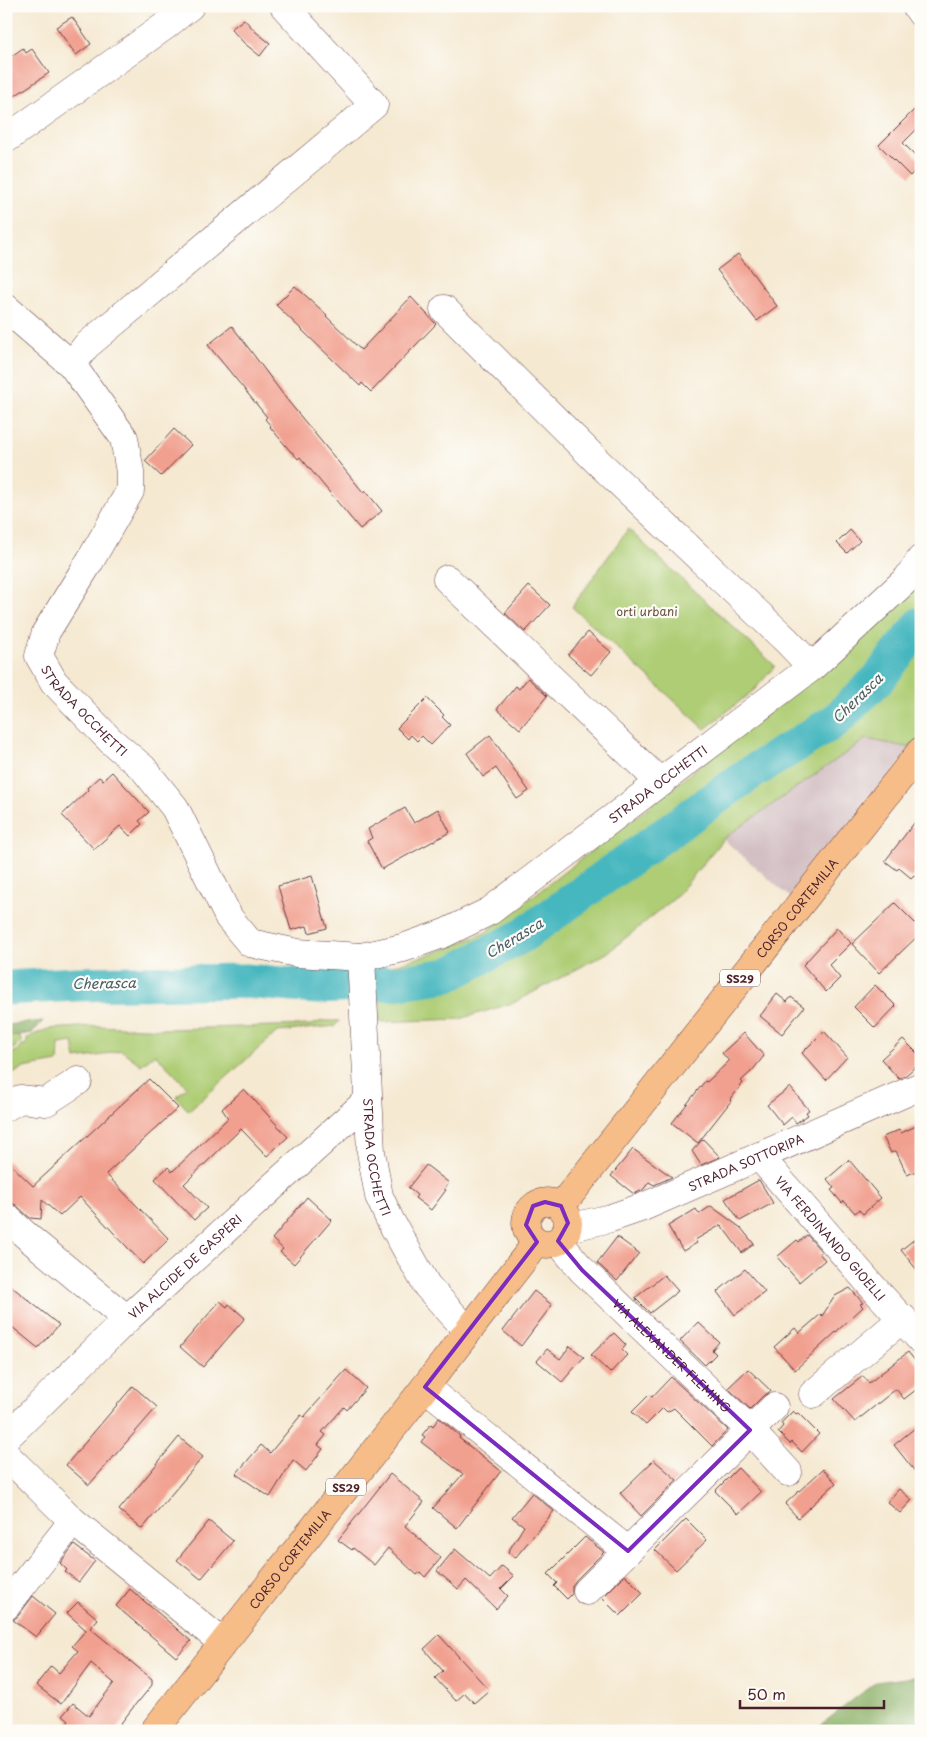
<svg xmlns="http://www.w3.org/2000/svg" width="927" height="1737" font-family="'Playpen Sans',sans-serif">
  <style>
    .industrial { fill: #d2bec2 }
    .green { fill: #aecd75; stroke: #7c7650 }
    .forest { fill: #8ab066; stroke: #6a6848 }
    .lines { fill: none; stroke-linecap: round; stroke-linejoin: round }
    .river { stroke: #47b7bf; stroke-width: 35 }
    .building { fill: #f19f8e }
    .minor-casing { stroke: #643d44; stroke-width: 29 }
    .major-casing { stroke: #643d44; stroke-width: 29 }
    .minor { stroke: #fff; stroke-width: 28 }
    .major { stroke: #f7bd88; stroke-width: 28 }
    .marked { fill: none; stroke: #7b2cbf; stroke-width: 4; stroke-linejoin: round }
    .labels { text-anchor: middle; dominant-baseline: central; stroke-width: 4.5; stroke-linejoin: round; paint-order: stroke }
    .shield { fill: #fdfcf7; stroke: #806168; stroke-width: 1 }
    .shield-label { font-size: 11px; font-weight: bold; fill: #4a1f2b }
    .park-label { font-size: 12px; fill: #685341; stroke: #fdfcf7 }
    .street-label { font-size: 12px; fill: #4a1f2b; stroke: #fdfcf7 }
    .water-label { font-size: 14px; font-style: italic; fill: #495c66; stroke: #fdfcf7 }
  </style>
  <rect width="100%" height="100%" fill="#fdfcf7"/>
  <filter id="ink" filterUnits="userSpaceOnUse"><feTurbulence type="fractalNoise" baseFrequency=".02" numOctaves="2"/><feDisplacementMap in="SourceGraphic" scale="10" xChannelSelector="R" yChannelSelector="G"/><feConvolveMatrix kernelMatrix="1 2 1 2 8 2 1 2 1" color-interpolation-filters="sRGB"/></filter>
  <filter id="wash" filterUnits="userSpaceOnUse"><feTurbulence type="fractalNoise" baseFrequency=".0096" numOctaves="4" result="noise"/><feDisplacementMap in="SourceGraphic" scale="20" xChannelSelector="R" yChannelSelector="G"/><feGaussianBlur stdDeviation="1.12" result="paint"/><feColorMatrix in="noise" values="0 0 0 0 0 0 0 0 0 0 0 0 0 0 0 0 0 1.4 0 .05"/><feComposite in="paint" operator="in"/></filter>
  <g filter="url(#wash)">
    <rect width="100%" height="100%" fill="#f5e9d2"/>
    <polygon class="industrial" points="866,739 912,748 792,899 723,839"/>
    <g class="green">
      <polygon points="628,529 775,666 754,690 705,729 572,607"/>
      <polygon points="921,576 921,736 912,748 866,739 723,839 676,897 607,953 513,1003 460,1019 379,1022 381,969 434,953 485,933 672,789"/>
      <polygon points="322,1021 339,1021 335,1026 277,1032 189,1111 176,1097 187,1087 155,1054 141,1065 121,1050 103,1055 76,1059 73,1042 59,1044 58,1062 23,1068 6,1078 6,1058 27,1043 27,1039 33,1035 48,1029 96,1026 170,1029 311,1025"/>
      <polygon points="19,1035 22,1042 6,1054 6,1037"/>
    </g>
    <g class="forest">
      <polygon points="43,1021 32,1033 6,1037 6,1025"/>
      <polygon points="921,1676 921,1731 813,1731 876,1682"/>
    </g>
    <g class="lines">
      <polyline class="river" points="6,988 76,984 245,981 317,987 395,983 448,975 522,936 749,774 835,721 878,679 921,624"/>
    </g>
    <g id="blocks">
      <g class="building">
        <polygon points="72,17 91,44 76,55 56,27"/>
        <polygon points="244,19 256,32 270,43 260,56 244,43 231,29"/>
        <polygon points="23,48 26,53 32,49 49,73 13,97 6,87 6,60"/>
        <polygon points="921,103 921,125 903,143 921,161 921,164 910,176 879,145"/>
        <polygon points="738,254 777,306 757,321 717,270"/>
        <polygon points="295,286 327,315 326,316 361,350 411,297 436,324 371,392 362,383 360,386 276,305"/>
        <polygon points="232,326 288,401 363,492 365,490 382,511 360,529 300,457 298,459 292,452 291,452 270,427 271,426 265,419 267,417 208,345"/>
        <polygon points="174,429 191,445 161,476 145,461"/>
        <polygon points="850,530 860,541 847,553 837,543"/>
        <polygon points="529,586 550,605 525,632 505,613"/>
        <polygon points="588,632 611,652 591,675 568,655"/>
        <polygon points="528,678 547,696 520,729 497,709 516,686 519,689"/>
        <polygon points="427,698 444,715 442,717 450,725 431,745 422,736 417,741 411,735 408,739 397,728"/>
        <polygon points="490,735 529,791 517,799 496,768 483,777 467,753"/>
        <polygon points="112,772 149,812 139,821 142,824 130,836 120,826 94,849 62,815 88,790 87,788 99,777 103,780"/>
        <polygon points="405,808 414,823 438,809 450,832 382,869 367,841 372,838 368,829"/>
        <polygon points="921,814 921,880 914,875 911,878 899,868 897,870 885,861"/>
        <polygon points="312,876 327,928 309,933 307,926 291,930 278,886"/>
        <polygon points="895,903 921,929 921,933 879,973 852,944"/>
        <polygon points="837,928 851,943 829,965 840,978 826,992 803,965"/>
        <polygon points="875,985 896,1006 875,1028 854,1007"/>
        <polygon points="777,994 787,1002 791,997 804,1007 782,1034 760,1016"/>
        <polygon points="824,1031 847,1057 826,1080 802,1053"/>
        <polygon points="744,1033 764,1056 752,1071 741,1081 743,1083 730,1100 731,1101 698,1143 672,1123 705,1081 707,1082 729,1061 722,1053"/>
        <polygon points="903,1039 921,1057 921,1062 906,1075 899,1079 881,1059"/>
        <polygon points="149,1079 178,1108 106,1174 169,1239 143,1264 80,1197 60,1216 42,1200 41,1219 30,1218 16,1205 6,1202 6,1160 33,1186"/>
        <polygon points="790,1087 809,1110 806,1112 808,1115 796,1123 792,1117 783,1125 767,1105"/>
        <polygon points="244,1089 288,1137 267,1156 241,1129 184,1184 207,1208 194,1220 155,1179 168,1167 172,1172 228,1118 222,1109"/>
        <polygon points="916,1126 917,1129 921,1127 921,1169 907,1175 896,1151 891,1153 883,1137 899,1130 901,1133"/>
        <polygon points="703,1139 720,1157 701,1165 692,1151"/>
        <polygon points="633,1149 672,1177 654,1185 649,1182 643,1190 634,1194 611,1176"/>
        <polygon points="849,1160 881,1198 863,1214 859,1210 855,1213 844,1201 842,1203 831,1190 834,1188 827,1179"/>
        <polygon points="426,1165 449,1183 444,1189 446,1190 431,1210 415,1198 417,1195 408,1188"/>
        <polygon points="759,1180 773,1203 740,1221 725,1199"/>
        <polygon points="307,1197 332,1220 294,1264 280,1252 283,1249 272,1239"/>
        <polygon points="711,1206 741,1228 754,1244 742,1253 721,1225 695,1240 697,1243 683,1251 668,1226 696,1209 699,1214"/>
        <polygon points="921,1234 921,1275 901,1250"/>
        <polygon points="807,1235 821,1251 819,1253 825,1260 799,1282 777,1257 797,1240 799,1242"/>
        <polygon points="617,1237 639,1253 617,1281 597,1263"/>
        <polygon points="745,1269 765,1292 735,1315 717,1292"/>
        <polygon points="664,1275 678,1291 650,1313 635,1298"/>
        <polygon points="6,1282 59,1325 38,1348 6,1322"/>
        <polygon points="850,1288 863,1303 860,1304 863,1307 795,1370 774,1347 795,1328 799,1333 821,1314 822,1316 835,1296"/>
        <polygon points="534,1291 552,1305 521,1346 503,1331"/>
        <polygon points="220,1301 227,1307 229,1304 245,1318 203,1367 180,1347"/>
        <polygon points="698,1322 719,1342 712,1350 716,1354 705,1365 680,1341"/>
        <polygon points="614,1333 626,1345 622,1350 627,1355 610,1373 591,1355"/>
        <polygon points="570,1346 584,1357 562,1382 537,1361 547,1349 560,1359"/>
        <polygon points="908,1352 921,1368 921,1386 904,1399 896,1389 855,1422 834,1399 863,1376 869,1383"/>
        <polygon points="748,1369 771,1391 763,1396 750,1409 728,1388"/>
        <polygon points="346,1370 366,1388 347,1410 344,1407 322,1432 326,1435 318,1445 323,1449 306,1471 293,1460 270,1497 236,1474 261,1445 270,1453 301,1415 304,1417"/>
        <polygon points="671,1377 728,1430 712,1446 674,1408 667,1412 663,1408 646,1425 632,1412 649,1395 652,1397"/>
        <polygon points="133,1386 157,1407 89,1485 66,1465"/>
        <polygon points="793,1411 796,1414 798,1413 819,1434 802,1452 792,1442 790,1444 778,1432 783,1426 781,1423"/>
        <polygon points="439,1418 460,1436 459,1438 501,1471 457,1528 433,1508 463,1474 421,1442 425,1437 422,1435 431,1424 433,1426"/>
        <polygon points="921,1423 921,1479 894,1445"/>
        <polygon points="179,1437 203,1457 142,1529 119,1510"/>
        <polygon points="654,1460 677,1480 641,1516 620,1493"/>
        <polygon points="738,1468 761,1492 738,1514 715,1491"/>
        <polygon points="823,1469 836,1483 798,1518 785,1504"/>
        <polygon points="390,1474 424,1502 405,1526 441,1558 425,1577 420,1572 417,1575 388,1548 374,1565 353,1548 352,1550 338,1540"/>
        <polygon points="899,1489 912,1500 900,1513 887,1502"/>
        <polygon points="532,1493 554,1511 515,1558 508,1552 524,1526 512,1517"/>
        <polygon points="686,1519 707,1540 676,1570 655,1550"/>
        <polygon points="209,1521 233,1541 201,1579 177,1560"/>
        <polygon points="585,1537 604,1552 576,1580 572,1586 572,1594 567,1599 554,1586 557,1583 548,1574"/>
        <polygon points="74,1545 95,1561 79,1582 65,1572 67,1570 60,1563"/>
        <polygon points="455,1549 490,1579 502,1566 514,1576 501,1589 508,1596 496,1609 466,1580 458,1589 437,1571"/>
        <polygon points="625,1575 643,1593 620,1616 602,1598"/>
        <polygon points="130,1589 191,1641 176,1657 116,1606"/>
        <polygon points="33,1596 55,1614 36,1637 13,1620 18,1616"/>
        <polygon points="78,1602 98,1619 90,1628 152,1679 152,1685 139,1701 138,1701 115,1731 60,1731 69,1720 63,1715 73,1703 89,1716 114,1683 91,1663 61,1704 36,1685 51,1666 59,1673 78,1651 72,1646 86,1630 67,1613"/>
        <polygon points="439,1635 489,1690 474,1703 465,1693 456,1701 435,1678 443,1671 424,1649"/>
      </g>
    </g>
  </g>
  <g filter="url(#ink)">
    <use href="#blocks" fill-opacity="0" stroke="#643d44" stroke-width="1"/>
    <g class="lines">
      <g class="minor-casing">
        <g id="minor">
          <polyline points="916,6 921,13"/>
          <polyline points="6,139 165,26 190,6"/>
          <path id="s1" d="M 6,308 L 72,365 L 124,438 L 130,472 L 130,491 L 90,561 L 46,632 L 39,656 L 54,682 L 111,741 L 143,768 L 175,808 L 229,918 L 250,943 L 297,953 L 361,957 L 403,948 L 445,933 L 490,911 L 812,667 L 907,579 L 921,559"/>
          <polyline points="444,309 598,462 786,640 812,667"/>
          <polyline points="72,365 86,346 374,105 284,6"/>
          <polyline points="447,579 661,783"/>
          <path id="s2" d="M 361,957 L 371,1152 L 379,1196 L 390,1220 L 427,1286 L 468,1331"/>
          <polyline points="6,1107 20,1099 46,1102 78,1081"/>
          <path id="s3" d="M 759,1156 L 870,1284 L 921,1340"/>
          <polyline points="6,1217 30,1239 127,1319"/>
          <path id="s4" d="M 568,1228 L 611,1218 L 643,1207 L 921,1086"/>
          <path id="s5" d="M 558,1241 L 582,1270 L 750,1430 L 788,1472"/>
          <polyline points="425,1387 628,1551"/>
          <polyline points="813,1394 903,1318"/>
          <path id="s6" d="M 6,1438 L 127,1319 L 367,1101"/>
          <polyline points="6,1455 73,1521 223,1643"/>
          <polyline points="587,1591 774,1407"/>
          <polyline points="6,1606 73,1521"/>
        </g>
      </g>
      <g class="major-casing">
        <g id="major">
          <circle cx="547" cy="1223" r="21"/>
          <path id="s7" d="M 561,1206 L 921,751"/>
          <path id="s8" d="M 154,1731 L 425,1387 L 537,1242"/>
        </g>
      </g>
      <use href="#minor" class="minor"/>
      <use href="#major" class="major"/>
    </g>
  </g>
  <path class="marked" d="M 545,1202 L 561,1206 L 568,1223 L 558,1241 L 582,1270 L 750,1430 L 628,1551 L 425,1387 L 537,1242 L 526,1225 L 533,1206 Z"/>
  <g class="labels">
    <g class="shield">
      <rect x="720" y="969.5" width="40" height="17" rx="4"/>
      <rect x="326" y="1478.5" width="40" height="17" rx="4"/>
    </g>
    <g class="shield-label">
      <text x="740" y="978">SS29</text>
      <text x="346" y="1487">SS29</text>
    </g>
    <g class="park-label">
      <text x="647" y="611">orti urbani</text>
    </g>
    <g class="street-label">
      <text stroke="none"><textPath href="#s1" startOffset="491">STRADA OCCHETTI</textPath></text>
      <text stroke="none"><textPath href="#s1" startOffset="1240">STRADA OCCHETTI</textPath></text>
      <text stroke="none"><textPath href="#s7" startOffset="380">CORSO CORTEMILIA</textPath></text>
      <text stroke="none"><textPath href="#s2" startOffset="201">STRADA OCCHETTI</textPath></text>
      <text stroke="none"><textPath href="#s4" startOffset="190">STRADA SOTTORIPA</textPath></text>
      <text stroke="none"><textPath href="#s3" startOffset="109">VIA FERDINANDO GIOELLI</textPath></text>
      <text stroke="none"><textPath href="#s6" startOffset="248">VIA ALCIDE DE GASPERI</textPath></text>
      <text stroke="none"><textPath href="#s5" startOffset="162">VIA ALEXANDER FLEMING</textPath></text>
      <text stroke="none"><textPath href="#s8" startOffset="219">CORSO CORTEMILIA</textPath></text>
    </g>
    <g class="water-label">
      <text transform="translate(857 698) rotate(-44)">Cherasca</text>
      <text transform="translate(514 938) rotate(-31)">Cherasca</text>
      <text transform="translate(104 983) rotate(-1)">Cherasca</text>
    </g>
  </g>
  <rect width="927" height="1737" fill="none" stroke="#fdfcf7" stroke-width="25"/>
  <path d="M740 1700v8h144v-8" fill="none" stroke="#4a1f2b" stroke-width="2.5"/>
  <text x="747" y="1700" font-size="15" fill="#4a1f2b" stroke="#fdfcf7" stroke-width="4" paint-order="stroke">50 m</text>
</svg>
